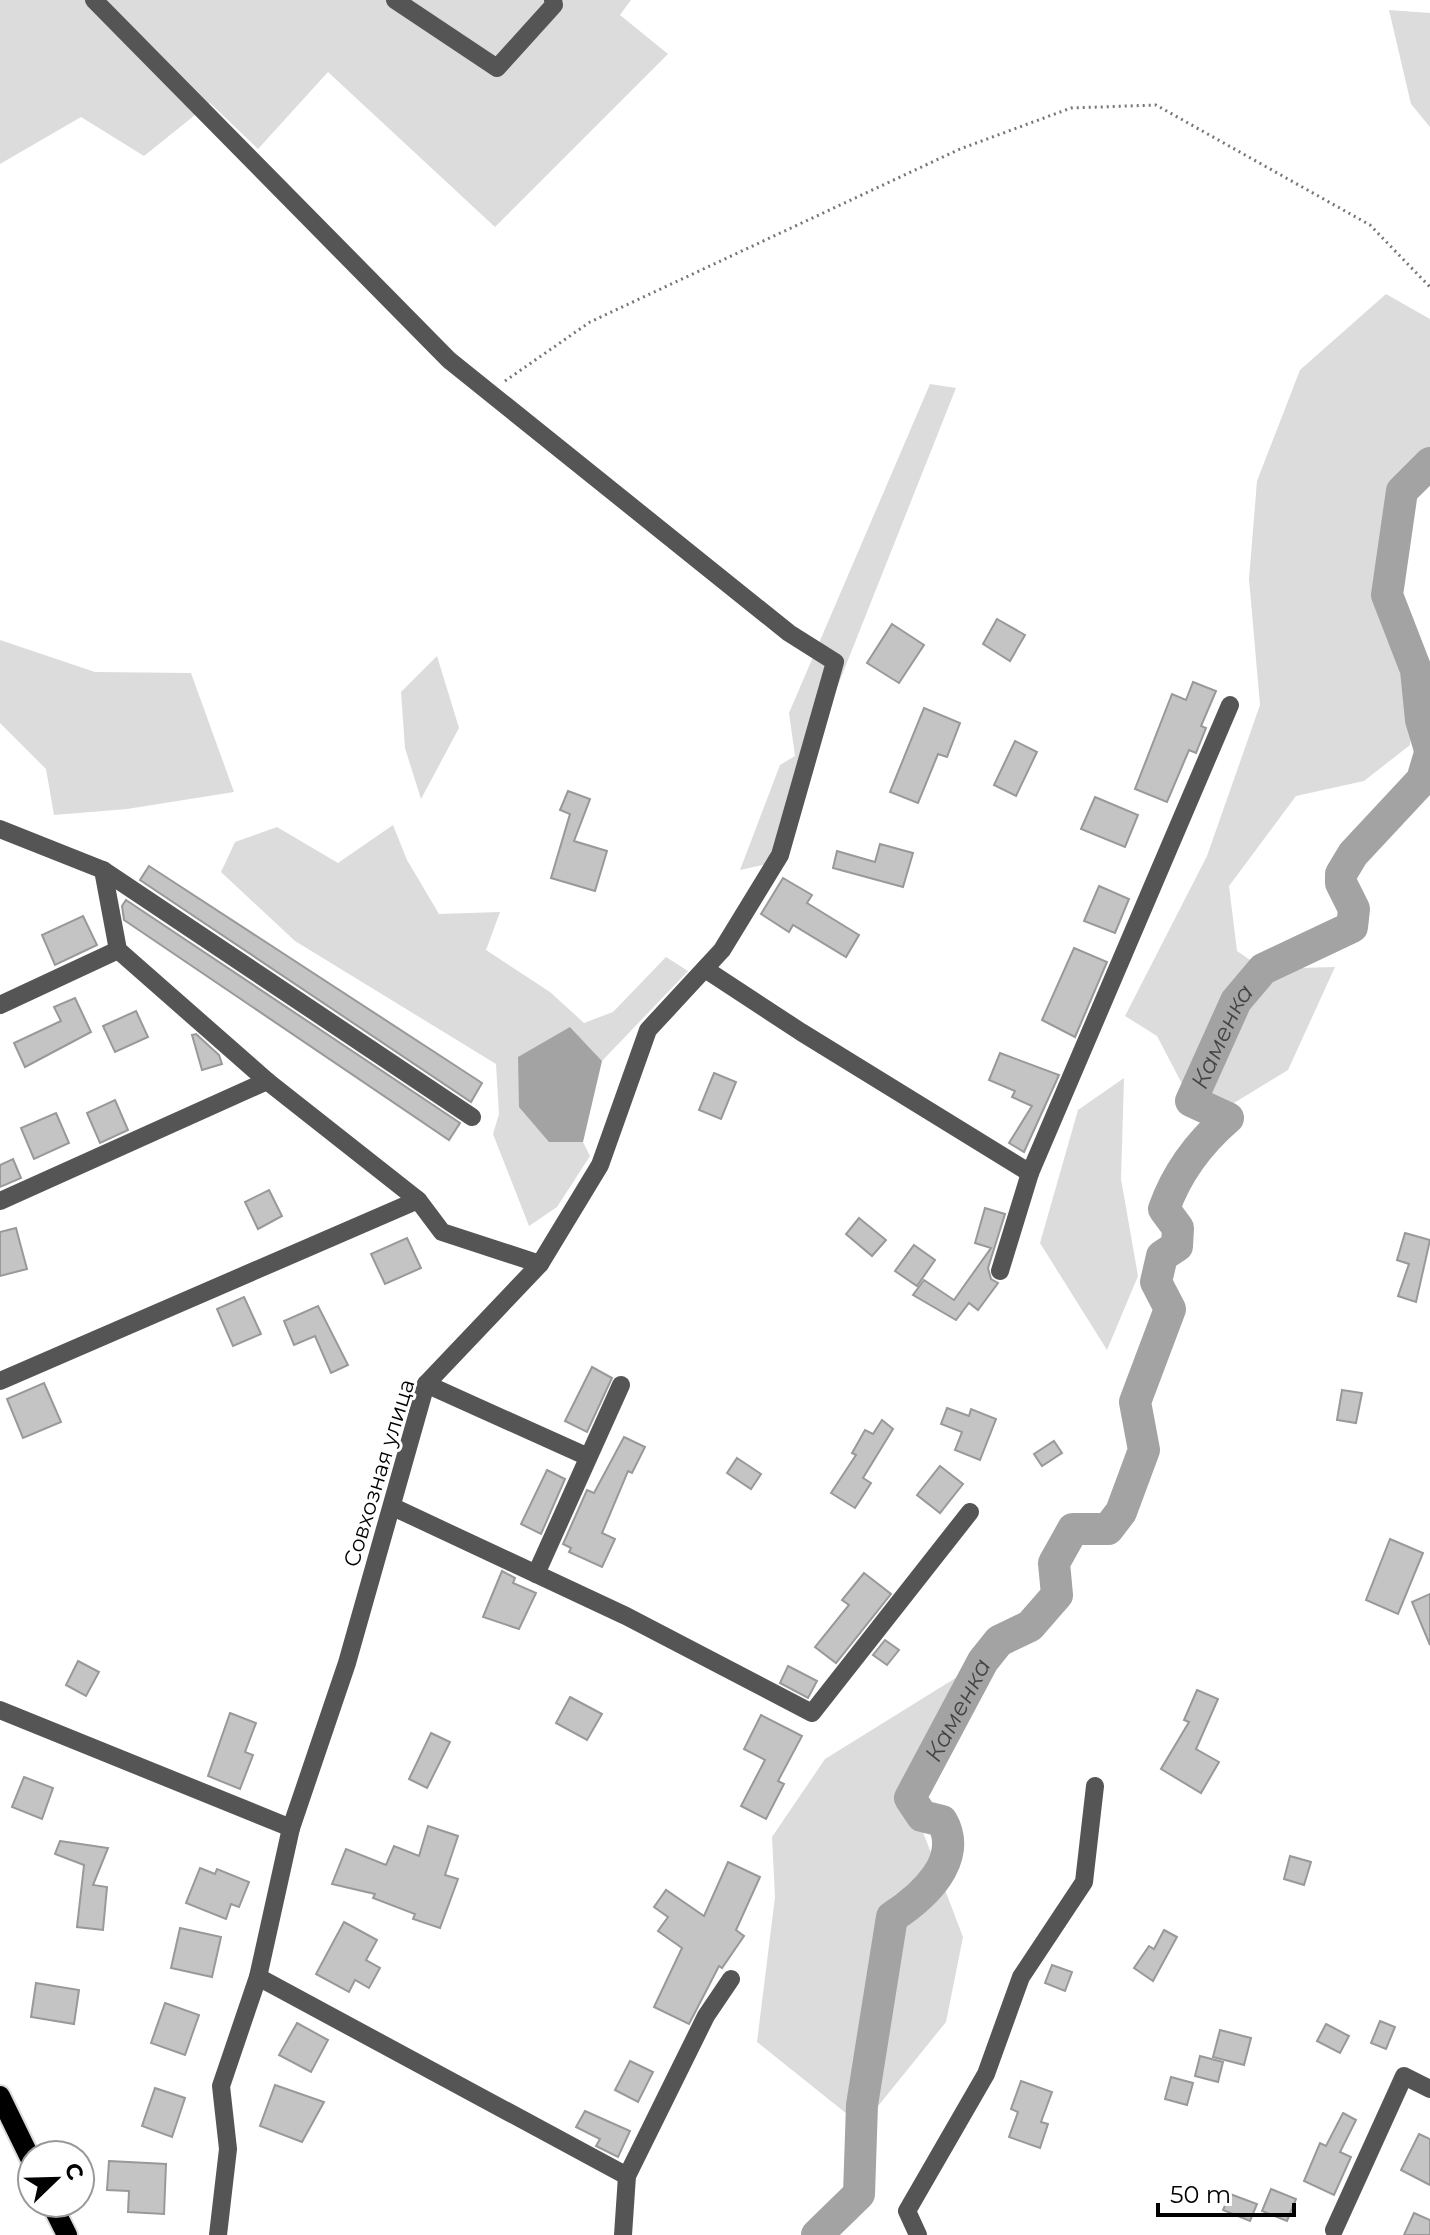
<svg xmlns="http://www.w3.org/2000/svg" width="1430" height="2235" font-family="Montserrat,sans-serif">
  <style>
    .green { fill: #dcdcdc }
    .water { fill: #a3a3a3 }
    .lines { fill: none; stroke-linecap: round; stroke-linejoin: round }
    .river { stroke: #a3a3a3; stroke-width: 32 }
    .building { fill: #c4c4c4; stroke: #999; stroke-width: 2 }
    .major-casing { stroke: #dbdbdb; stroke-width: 24 }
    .path { stroke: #777; stroke-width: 3; stroke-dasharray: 2 4; stroke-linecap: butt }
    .minor { stroke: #555; stroke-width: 18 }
    .major { stroke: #000; stroke-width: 20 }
    .labels { text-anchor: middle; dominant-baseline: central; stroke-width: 6; stroke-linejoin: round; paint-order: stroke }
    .street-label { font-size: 22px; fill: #000; stroke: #fff }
    .water-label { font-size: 24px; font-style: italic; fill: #444; stroke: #fff }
  </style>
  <rect width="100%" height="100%" fill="#fff"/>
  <g class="green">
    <polygon points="0,0 631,0 620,15 668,54 495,227 328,72 258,149 210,103 144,156 81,117 0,164"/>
    <polygon points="1389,10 1430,13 1430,127 1411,104"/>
    <polygon points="1386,294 1430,319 1430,459 1402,491 1387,595 1416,670 1410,745 1364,781 1296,796 1229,886 1237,951 1263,969 1335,967 1288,1070 1224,1109 1191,1101 1157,1036 1125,1016 1207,856 1260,705 1249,579 1257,481 1300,370"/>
    <polygon points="930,384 956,388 767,864 740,870 780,765 795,756 789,713"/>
    <polygon points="0,640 95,672 191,673 234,792 127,809 54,815 46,769 0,723"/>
    <polygon points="437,656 459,728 421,799 405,748 401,692"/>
    <polygon points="393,825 407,860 439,914 500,912 486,950 550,992 584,1023 613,1012 666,957 688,971 602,1061 570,1027 549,1142 583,1142 590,1156 557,1207 529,1226 493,1134 499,1114 496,1064 295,941 221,872 235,842 277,827 338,863"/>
    <polygon points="1124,1078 1121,1179 1138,1276 1107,1350 1040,1243 1078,1110"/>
    <polygon points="983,1661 910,1798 963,1937 946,2022 862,2126 757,2042 775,1897 772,1837 825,1759"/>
  </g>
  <polygon class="water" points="570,1027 602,1061 583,1142 549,1142 519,1107 518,1057"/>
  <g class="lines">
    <g class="river">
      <polyline points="1430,463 1402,491 1387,595 1416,670 1421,720 1430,750"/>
      <path id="s1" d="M 817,2235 L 859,2194 L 862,2105 L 892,1917 C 923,1897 964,1860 942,1821 L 922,1816 L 910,1798 L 983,1661 L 999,1641 L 1030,1626 L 1057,1595 L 1054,1563 L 1073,1529 L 1108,1529 L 1121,1512 L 1144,1450 L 1135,1402 L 1170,1309 L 1156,1282 L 1162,1256 L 1177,1246 L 1178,1228 L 1164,1209 C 1177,1172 1199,1143 1228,1118 L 1191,1101 L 1236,1001 L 1263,969 L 1352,927 L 1354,909 L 1341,883 L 1341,874 L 1353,854 L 1422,780 L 1430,753"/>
    </g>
  </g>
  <g class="building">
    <polygon points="997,619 1025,635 1010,661 983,644"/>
    <polygon points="892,624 924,645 899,683 867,663"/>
    <polygon points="1193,682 1216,691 1201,726 1206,728 1196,753 1189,750 1167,802 1135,789 1172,694 1186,700"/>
    <polygon points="924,708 960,723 947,757 938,754 918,803 890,792"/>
    <polygon points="1015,741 1037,752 1016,796 994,785"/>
    <polygon points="568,791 590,799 574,841 607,851 595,891 551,878 570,814 560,810"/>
    <polygon points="1095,797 1138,815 1125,847 1081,829"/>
    <polygon points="880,844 913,853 903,887 833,868 837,851 875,862"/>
    <polygon points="149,866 482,1083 471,1102 140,880"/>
    <polygon points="783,878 812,895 807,903 859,935 846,957 793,925 789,932 761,914"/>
    <polygon points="1099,886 1129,899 1115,933 1084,921"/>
    <polygon points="126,900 460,1123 449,1140 124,920 122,906"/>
    <polygon points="83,916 97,945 55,965 42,935"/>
    <polygon points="1074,948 1107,962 1075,1037 1042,1020"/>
    <polygon points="75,998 91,1032 25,1067 14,1043 61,1021 54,1007"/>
    <polygon points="136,1011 148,1037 115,1052 103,1026"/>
    <polygon points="196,1034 219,1055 222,1064 202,1070 192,1035"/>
    <polygon points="1000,1053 1059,1075 1024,1152 1009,1143 1032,1106 1012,1097 1015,1091 989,1080"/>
    <polygon points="714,1073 736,1082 721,1119 699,1110"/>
    <polygon points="115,1100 128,1130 100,1143 87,1113"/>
    <polygon points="56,1113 69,1143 34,1159 21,1128"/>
    <polygon points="13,1159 21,1178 0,1187 0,1165"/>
    <polygon points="269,1190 282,1216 258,1229 245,1202"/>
    <polygon points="985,1208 1005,1214 988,1268 991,1279 998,1283 978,1310 969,1303 956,1320 913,1295 924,1280 954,1300 991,1248 975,1243"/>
    <polygon points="859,1218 886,1240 872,1256 846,1234"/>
    <polygon points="16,1228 27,1269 0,1276 0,1232"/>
    <polygon points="1405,1233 1430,1240 1416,1302 1398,1296 1409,1264 1397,1260"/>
    <polygon points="407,1238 421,1268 385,1284 371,1254"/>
    <polygon points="914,1245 935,1260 917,1286 895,1271"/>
    <polygon points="244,1297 261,1334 233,1346 217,1309"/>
    <polygon points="318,1306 348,1365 331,1373 315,1336 294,1345 284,1321"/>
    <polygon points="592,1367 612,1378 587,1432 565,1421"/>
    <polygon points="44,1383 61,1422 23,1438 7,1399"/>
    <polygon points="1342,1390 1362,1393 1356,1423 1337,1420"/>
    <polygon points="947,1408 969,1416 971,1409 996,1419 980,1460 955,1450 962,1432 941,1424"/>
    <polygon points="882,1420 893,1429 863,1478 871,1483 855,1508 831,1493 856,1455 852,1453 865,1430 873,1434"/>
    <polygon points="624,1437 645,1447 632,1473 628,1471 602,1533 615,1539 602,1567 569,1552 571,1548 563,1544 587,1490 594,1493"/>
    <polygon points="1054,1441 1062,1453 1042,1466 1034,1454"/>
    <polygon points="737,1458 761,1474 751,1489 727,1473"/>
    <polygon points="940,1466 963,1484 940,1513 917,1495"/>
    <polygon points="547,1470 565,1479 541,1534 521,1524"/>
    <polygon points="1390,1539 1423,1553 1398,1614 1366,1600"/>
    <polygon points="502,1571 515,1578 513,1583 536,1593 519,1629 483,1617"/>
    <polygon points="864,1573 891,1594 836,1663 815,1647 849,1605 842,1600"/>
    <polygon points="1430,1594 1430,1645 1412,1602"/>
    <polygon points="885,1640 899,1650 887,1665 873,1655"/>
    <polygon points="78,1661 99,1672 86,1696 66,1685"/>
    <polygon points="788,1666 817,1681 808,1698 780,1683"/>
    <polygon points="1197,1690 1218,1699 1196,1749 1219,1762 1201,1793 1161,1769 1189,1722 1184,1720"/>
    <polygon points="570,1697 602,1714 587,1740 556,1723"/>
    <polygon points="230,1713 256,1723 245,1752 253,1755 240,1789 208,1776"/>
    <polygon points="761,1715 802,1736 778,1781 784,1784 766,1819 741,1806 765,1760 744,1749"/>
    <polygon points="431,1733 450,1742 427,1788 409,1779"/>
    <polygon points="24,1777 53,1788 42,1819 12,1807"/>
    <polygon points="428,1826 458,1836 445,1875 458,1879 440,1928 413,1919 415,1914 373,1898 375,1894 332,1884 346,1849 386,1865 394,1846 419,1856"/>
    <polygon points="60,1841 108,1848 93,1885 107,1887 103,1930 77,1927 84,1865 55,1854"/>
    <polygon points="1290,1856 1311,1862 1304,1885 1284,1879"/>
    <polygon points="728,1862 760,1877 736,1930 744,1936 722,1968 719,1966 689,2024 654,2007 682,1948 658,1931 668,1917 654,1907 666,1890 704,1916"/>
    <polygon points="200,1868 215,1874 217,1869 249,1882 239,1907 231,1904 226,1919 186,1903"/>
    <polygon points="344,1922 377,1940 366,1960 380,1968 369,1988 355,1980 349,1992 316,1974"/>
    <polygon points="180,1928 221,1937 212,1977 171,1968"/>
    <polygon points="1164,1930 1177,1937 1153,1981 1134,1968 1149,1946 1154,1949"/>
    <polygon points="1052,1965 1072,1972 1065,1991 1045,1983"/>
    <polygon points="36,1983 79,1990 74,2024 31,2017"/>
    <polygon points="165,2003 199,2015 185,2055 151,2043"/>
    <polygon points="1380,2021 1395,2027 1386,2049 1371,2043"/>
    <polygon points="297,2023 328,2040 311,2072 279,2055"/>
    <polygon points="1326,2024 1349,2036 1340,2053 1317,2041"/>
    <polygon points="1220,2030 1251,2038 1244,2065 1213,2057"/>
    <polygon points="1200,2056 1223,2062 1218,2082 1195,2076"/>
    <polygon points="630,2061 653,2072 638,2102 615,2090"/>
    <polygon points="1171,2077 1193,2083 1187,2105 1165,2099"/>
    <polygon points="1021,2081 1052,2092 1041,2122 1048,2124 1040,2148 1009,2137 1018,2112 1011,2109"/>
    <polygon points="275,2085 324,2102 302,2142 260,2126"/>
    <polygon points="155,2088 185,2098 172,2137 142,2126"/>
    <polygon points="585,2111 630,2131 618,2157 596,2146 600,2139 576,2127"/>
    <polygon points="1343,2113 1356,2120 1340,2152 1351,2157 1334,2195 1304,2181 1320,2143 1326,2146"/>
    <polygon points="1419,2134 1430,2139 1430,2185 1401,2170"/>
    <polygon points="109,2161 166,2164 164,2214 128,2212 129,2191 107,2190"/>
    <polygon points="1271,2189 1296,2199 1287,2221 1262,2211"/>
    <polygon points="1230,2194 1257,2204 1250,2221 1223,2210"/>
    <polygon points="1414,2213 1430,2220 1430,2235 1404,2235"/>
  </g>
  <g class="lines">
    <g class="major-casing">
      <g id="major">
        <polyline points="0,2096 32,2162"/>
        <polyline points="51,2203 67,2235"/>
      </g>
    </g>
    <polyline class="path" points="505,381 590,322 960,149 1071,108 1156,105 1370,225 1430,287"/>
    <g class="minor">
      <polyline points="94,0 449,360 789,633 835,662 780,855 722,950 648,1030 600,1165 540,1264 426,1384 347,1663 291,1828 258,1977 221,2086 228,2149 218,2235"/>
      <polyline points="395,0 497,68 554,5 553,0"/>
      <polyline points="0,829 103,870 118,950 267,1081 418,1200 442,1232 540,1264"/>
      <polyline points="103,870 472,1117"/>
      <polyline points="705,969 801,1032 1030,1173 1230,705"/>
      <polyline points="0,1005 118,950"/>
      <polyline points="0,1201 267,1081"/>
      <polyline points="1000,1271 1030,1173"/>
      <polyline points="0,1381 418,1200"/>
      <polyline points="426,1384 586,1456"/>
      <polyline points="393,1507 626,1616 812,1713 970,1512"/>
      <polyline points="536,1574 621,1385"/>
      <polyline points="0,1710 291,1828"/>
      <polyline points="258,1977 627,2176"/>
      <polyline points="1334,2230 1404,2076 1430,2089"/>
      <polyline points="623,2235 627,2176 706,2016 731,1979"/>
      <polyline points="918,2235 907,2211 986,2074 1021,1977 1084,1882 1095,1786"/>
    </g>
    <use href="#major" class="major"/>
  </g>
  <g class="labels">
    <g class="street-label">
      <text transform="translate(379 1473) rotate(-73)">Совхозная улица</text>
    </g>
    <g class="water-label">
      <text stroke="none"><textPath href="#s1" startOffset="1440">Каменка</textPath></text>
      <text stroke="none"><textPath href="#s1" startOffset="600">Каменка</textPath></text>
    </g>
  </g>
  <g transform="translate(56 2179) rotate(67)"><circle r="38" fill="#ffffff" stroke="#999999" stroke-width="2"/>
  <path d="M0-6L14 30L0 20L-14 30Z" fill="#000000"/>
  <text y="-12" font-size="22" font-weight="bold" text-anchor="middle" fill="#000000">С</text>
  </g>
  <path d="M1158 2203v12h136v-12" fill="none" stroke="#000000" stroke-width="4"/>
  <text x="1170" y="2203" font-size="24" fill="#000000" stroke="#ffffff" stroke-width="6" paint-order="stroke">50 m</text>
</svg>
